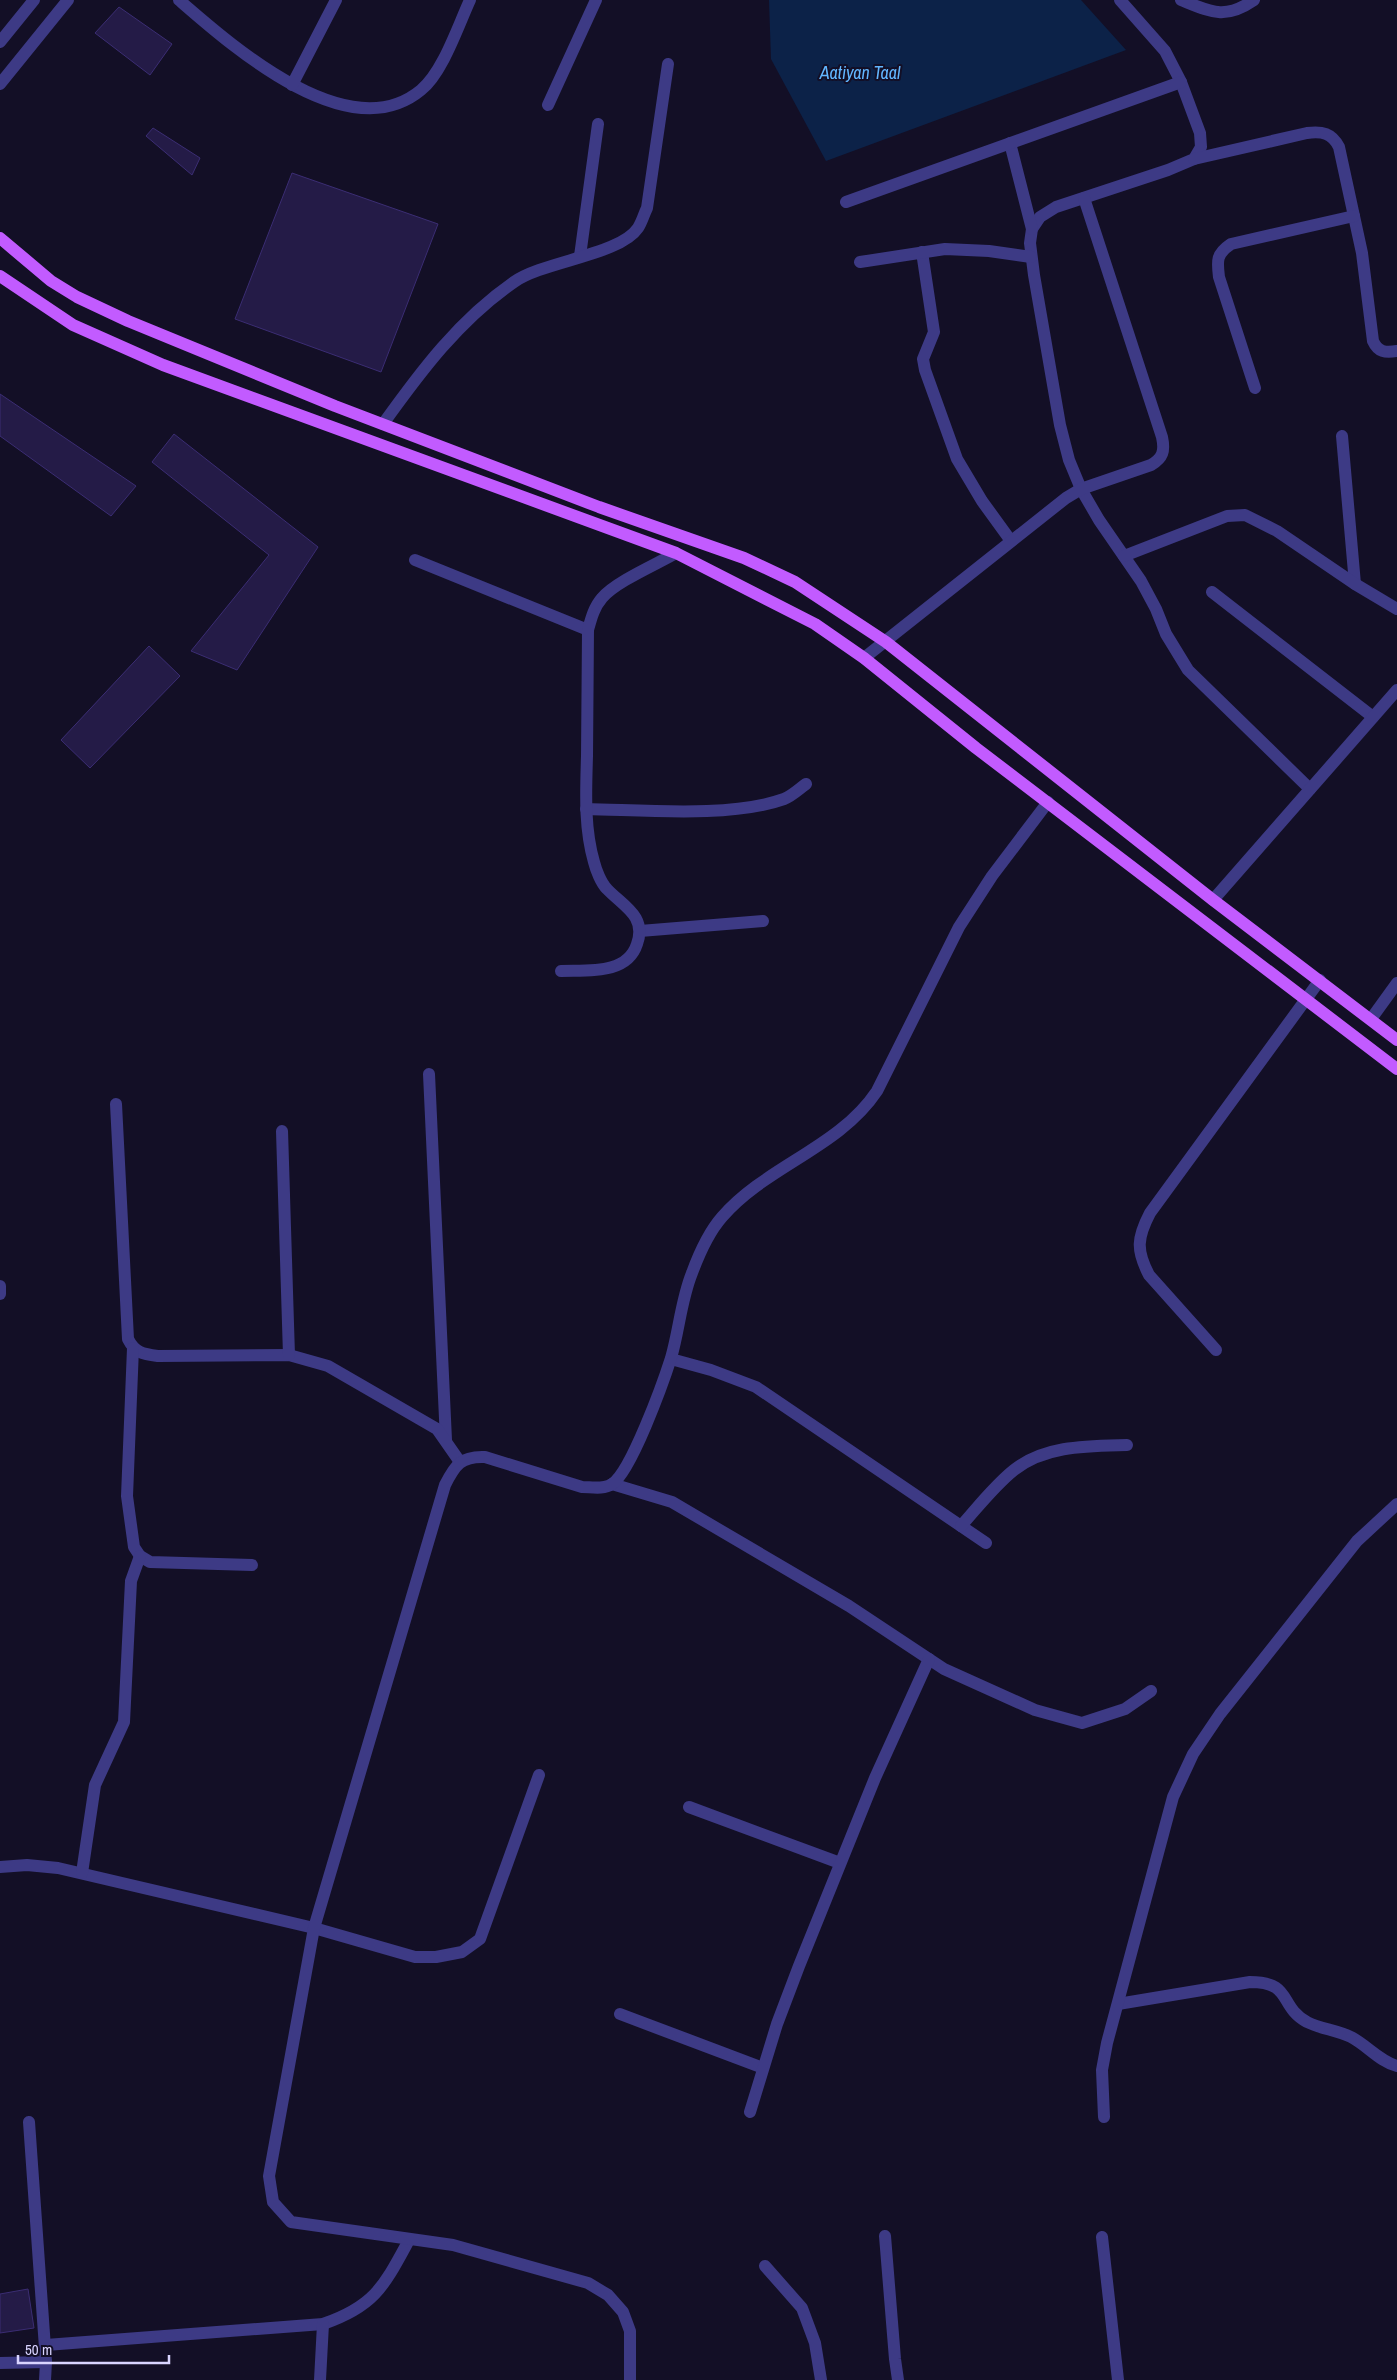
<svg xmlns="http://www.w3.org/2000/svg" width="1397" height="2380" font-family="'Archivo Narrow',sans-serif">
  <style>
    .water { fill: #0c2248 }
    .building { fill: #241b47; stroke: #3b2d73 }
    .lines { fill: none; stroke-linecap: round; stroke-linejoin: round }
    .minor { stroke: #3d3a85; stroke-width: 12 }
    .major { stroke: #c25bff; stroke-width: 12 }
    .labels { text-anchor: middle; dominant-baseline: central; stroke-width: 4; stroke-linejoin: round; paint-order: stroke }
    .water-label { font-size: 18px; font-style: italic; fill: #62b6ff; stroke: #130f26 }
  </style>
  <rect width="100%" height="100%" fill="#130f26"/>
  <polygon class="water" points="769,0 1081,0 1126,50 826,161 771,59"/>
  <g class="building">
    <polygon points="119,7 172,44 150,75 95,33"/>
    <polygon points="153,128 200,158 192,175 146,136"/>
    <polygon points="292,173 438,224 381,372 235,319"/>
    <polygon points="0,394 136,486 111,516 0,436"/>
    <polygon points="174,434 318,547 237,670 191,651 269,555 152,462"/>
    <polygon points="149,646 180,676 90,768 61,740"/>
    <polygon points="28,2289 34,2328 0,2333 0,2294"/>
  </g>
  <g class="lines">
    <g class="minor">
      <path d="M 179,0 C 232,46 349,150 421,90 C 443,72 458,26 470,0"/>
      <polyline points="1120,0 1165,51 1181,82 1200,133 1201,147 1194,159 1168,170 1056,207 1040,217 1032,229 1030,243 1034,275 1060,425 1069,460 1081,489 1099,520 1141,581 1156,609 1166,634 1188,670 1310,789"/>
      <path d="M 1181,0 C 1211,12 1225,20 1254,0"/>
      <polyline points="0,42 34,0"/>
      <polyline points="0,84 68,0"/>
      <polyline points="292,85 336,0"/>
      <polyline points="548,105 596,0"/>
      <polyline points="1010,143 1032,229"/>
      <path d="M 1194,159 L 1307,133 C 1322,131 1332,133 1339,147 L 1362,253 L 1373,341 C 1378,352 1385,353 1397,351"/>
      <polyline points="846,202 1181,82"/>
      <polyline points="922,252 934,332 923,359 925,370 957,459 982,501 1011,541"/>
      <polyline points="580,256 598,124"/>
      <polyline points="860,262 945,249 989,251 1031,257"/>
      <path d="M 1255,388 L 1219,277 C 1217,261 1216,254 1231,244 L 1354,216"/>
      <path d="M 383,424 C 421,371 459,320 514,282 C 544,261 620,255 638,228 C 642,222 644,214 647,208 L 668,64"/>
      <polyline points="1342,436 1355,584"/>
      <polyline points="1124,556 1227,516 1245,515 1277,531 1355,584 1397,609"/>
      <polyline points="415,560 588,630"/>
      <polyline points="1212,592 1373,717"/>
      <path d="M 864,658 L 1066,498 L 1081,489 L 1151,465 C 1163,458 1165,451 1162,437 L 1084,198"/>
      <path d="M 586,809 C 644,810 731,818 784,799 C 792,796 799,789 806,784"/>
      <polyline points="1213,900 1397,690"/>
      <polyline points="640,931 763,921"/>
      <path d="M 561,971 C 588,970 627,975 637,944 C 647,916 623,906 607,889 C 601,883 596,870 594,862 C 584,828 586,791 587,756 C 587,714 588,672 588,630 C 591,619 594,607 602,598 C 615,582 657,564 676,553"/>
      <polyline points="1371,1019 1397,983"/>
      <polyline points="429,1074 446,1440"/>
      <path d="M 116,1104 L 128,1339 C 135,1353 143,1354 158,1356 L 289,1355 L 328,1366 L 437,1429 L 460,1462"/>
      <polyline points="282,1131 289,1355"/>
      <polyline points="0,1286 0,1294"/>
      <polyline points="133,1348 127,1496 134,1547 140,1556 150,1562 252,1565"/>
      <path d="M 1216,1350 L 1149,1275 C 1136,1250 1137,1238 1150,1213 L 1320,980"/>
      <polyline points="671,1359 711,1370 756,1387 986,1543"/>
      <polyline points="612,1484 672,1502 849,1606 944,1669 1035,1710 1082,1723 1125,1709 1151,1691"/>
      <path d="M 961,1526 C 978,1507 994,1486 1014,1470 C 1045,1445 1089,1446 1127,1445"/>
      <polyline points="689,1807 840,1863"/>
      <polyline points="0,1867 27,1865 58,1868 314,1928 415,1957 436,1957 462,1952 480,1939 539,1775"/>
      <polyline points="82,1873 95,1785 124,1722 131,1581 140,1556"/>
      <path d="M 1118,2004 L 1250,1982 C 1293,1982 1278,2006 1307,2022 C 1321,2029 1337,2030 1351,2037 C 1368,2046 1379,2061 1397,2066"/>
      <polyline points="620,2014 763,2068"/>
      <polyline points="750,2112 777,2024 799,1966 875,1778 929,1659"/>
      <polyline points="1104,2117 1102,2070 1107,2043 1173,1797 1193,1754 1220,1714 1357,1541 1397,1504"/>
      <polyline points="885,2236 895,2359 898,2380"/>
      <polyline points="1102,2237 1118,2380"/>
      <polyline points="765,2266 802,2308 815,2343 821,2380"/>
      <path d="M 46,2345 L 323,2324 C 375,2306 384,2286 409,2240"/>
      <polyline points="0,2363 46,2362 29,2122"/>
      <polyline points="45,2380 46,2362"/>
      <polyline points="320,2380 323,2324"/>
      <path d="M 630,2380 L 630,2331 L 623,2312 L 608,2295 L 588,2283 L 453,2245 L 291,2222 L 273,2202 L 269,2176 L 314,1928 L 445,1485 C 455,1465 461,1456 485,1457 L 582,1487 C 591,1487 603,1490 612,1484 C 631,1472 663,1383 671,1358 C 679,1331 681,1300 692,1273 C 699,1254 708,1233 722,1217 C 766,1166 839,1148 877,1091 L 959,927 L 992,876 L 1048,802"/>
    </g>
    <g class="major">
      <polyline points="0,238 51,281 77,297 128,321 335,406 599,507 744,558 795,582 886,642 1213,900 1397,1040"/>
      <polyline points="0,276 73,325 163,365 676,553 815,624 864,658 976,748 1397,1069"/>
    </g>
  </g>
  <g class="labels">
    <g class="water-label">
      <text x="860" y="72">Aatiyan Taal</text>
    </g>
  </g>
  <path d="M18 2355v8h151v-8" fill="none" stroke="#d9d4ff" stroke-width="2.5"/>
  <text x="25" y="2355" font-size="15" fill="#d9d4ff" stroke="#130f26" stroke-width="4" paint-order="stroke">50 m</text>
</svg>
